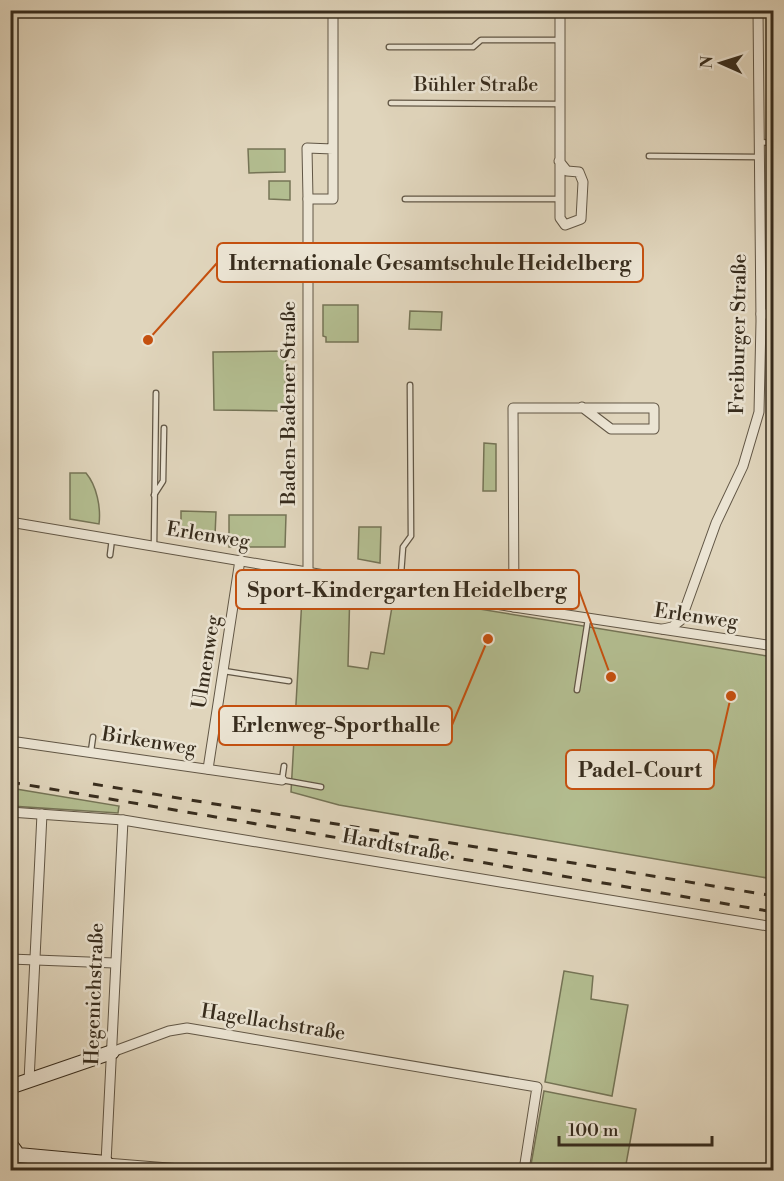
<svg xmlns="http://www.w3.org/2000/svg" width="784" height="1181" font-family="'Libre Bodoni',serif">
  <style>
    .green { fill: #b3bd90; stroke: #757456; stroke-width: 1.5 }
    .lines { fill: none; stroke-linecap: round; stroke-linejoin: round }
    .lane-casing { stroke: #615645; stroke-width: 7 }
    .street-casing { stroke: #615645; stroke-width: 11 }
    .secondary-casing { stroke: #372c1d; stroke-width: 16 }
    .lane { stroke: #ebe4d3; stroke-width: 4.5 }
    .street { stroke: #ebe4d3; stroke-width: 9 }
    .secondary { stroke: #ebe4d3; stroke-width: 14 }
    .rail { stroke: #372c1d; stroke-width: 3; stroke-dasharray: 10 10; stroke-linecap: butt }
    .labels { text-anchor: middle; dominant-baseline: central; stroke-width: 5; stroke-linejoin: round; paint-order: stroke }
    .street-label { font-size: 20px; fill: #372c1d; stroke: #ebe4d3 }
    .leader { fill: none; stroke: #c5500f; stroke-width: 2 }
    .callout-dot { fill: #c5500f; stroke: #ebe4d3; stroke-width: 2 }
    .callout { fill: #ebe4d3; stroke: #c5500f; stroke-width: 2 }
    .callout-label { font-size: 21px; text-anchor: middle; font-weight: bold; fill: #372c1d }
  </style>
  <rect width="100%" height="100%" fill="#e0d5bc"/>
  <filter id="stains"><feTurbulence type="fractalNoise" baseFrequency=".00333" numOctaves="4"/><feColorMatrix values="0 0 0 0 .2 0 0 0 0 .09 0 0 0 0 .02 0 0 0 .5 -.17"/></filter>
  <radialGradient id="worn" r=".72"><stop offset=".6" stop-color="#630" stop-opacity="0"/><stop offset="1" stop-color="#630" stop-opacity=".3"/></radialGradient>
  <g class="green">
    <polygon points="248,149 285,149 285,172 249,173"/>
    <polygon points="269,181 290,181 290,200 269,199"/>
    <polygon points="323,305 358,305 358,342 326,342 326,337 323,336"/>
    <polygon points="410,311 442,312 441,330 409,329"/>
    <polygon points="286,351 285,411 214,410 213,352"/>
    <polygon points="484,443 496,444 496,491 483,491"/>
    <path d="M 70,473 L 86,473 C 97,486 101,508 99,524 L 70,519 Z"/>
    <polygon points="181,511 216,512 215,536 181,536"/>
    <polygon points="229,515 286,515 285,547 229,547"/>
    <polygon points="359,527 381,527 380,563 358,559"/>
    <polygon points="303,580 350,587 348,666 368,669 371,652 384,654 394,595 773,657 773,879 339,805 291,792"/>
    <polygon points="10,788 119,806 118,813 11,806"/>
    <polygon points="564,971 593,976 591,999 628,1005 612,1096 545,1082"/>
    <polygon points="544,1091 636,1109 625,1170 530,1170"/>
  </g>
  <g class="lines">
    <g class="lane-casing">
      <g id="lane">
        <polyline points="389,47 473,47 481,40 560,40"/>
        <polyline points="391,103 559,104"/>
        <polyline points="758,142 774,143"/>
        <polyline points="649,156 758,157"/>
        <polyline points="405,199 560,199"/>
        <polyline points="154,495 163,481 164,428"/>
        <polyline points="154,546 156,393"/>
        <polyline points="110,555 112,539"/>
        <polyline points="400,587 403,547 411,536 410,385"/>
        <polyline points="224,671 289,681"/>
        <polyline points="577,690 588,619"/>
        <polyline points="91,751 93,737"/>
        <polyline points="284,766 282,780 321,787"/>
      </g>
    </g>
    <g class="street-casing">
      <g id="street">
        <path d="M 333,10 C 333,73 333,136 333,199 L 308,199 L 307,148 L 333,149"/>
        <polyline points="559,161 567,171 579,172 583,182 581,219 565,225 560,218 560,10"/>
        <polyline points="761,314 774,314"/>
        <polyline points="10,522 514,607 774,646"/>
        <polyline points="308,570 308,199"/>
        <polyline points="514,607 513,408 654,408 654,429 611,429 582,407"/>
        <polyline points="663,629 672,627 681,620 716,523 743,466 759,412 761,321 758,10"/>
        <polyline points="10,741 282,780"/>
        <polyline points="208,769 240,560"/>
        <polyline points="10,812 123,820 774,927"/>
        <polyline points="123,820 106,1163 193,1170"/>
        <polyline points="10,959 114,963"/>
        <polyline points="112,1052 169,1031 187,1028 537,1087 524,1170"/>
        <polyline points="29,1081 42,814"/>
        <polyline points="10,1166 18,1155"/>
      </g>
    </g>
    <g class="secondary-casing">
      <g id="secondary">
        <polyline points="10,1087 112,1052"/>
        <polyline points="10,1144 18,1155 106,1163 106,1170"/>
      </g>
    </g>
    <use href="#lane" class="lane"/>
    <use href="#street" class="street"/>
    <use href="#secondary" class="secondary"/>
    <g class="rail">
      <polyline points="10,782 774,912"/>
      <polyline points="93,784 774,896"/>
    </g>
  </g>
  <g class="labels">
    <g class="street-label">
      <text x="476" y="85">Bühler Straße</text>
      <text transform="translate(739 334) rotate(-89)">Freiburger Straße</text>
      <text transform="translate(289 403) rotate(-90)">Baden-Badener Straße</text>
      <text transform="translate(208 536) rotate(9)">Erlenweg</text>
      <text transform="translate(696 617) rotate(8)">Erlenweg</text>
      <text transform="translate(207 662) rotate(-81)">Ulmenweg</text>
      <text transform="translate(149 742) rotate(9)">Birkenweg</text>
      <text transform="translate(396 846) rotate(10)">Hardtstraße</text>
      <text transform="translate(95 994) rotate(-88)">Hegenichstraße</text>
      <text transform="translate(273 1023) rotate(9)">Hagellachstraße</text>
    </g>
  </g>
  <path class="leader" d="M148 340L217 263M611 677L579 590M488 639L452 725M731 696L714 770"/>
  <g class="callout-dot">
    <circle cx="148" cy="340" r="6"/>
    <circle cx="611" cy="677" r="6"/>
    <circle cx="488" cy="639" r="6"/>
    <circle cx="731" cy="696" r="6"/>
  </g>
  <g class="callout">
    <rect x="217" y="243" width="426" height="39" rx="6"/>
    <rect x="236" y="570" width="343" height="39" rx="6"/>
    <rect x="219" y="706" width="233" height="39" rx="6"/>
    <rect x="566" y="750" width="148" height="39" rx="6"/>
  </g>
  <g class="callout-label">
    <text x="430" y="270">Internationale Gesamtschule Heidelberg</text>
    <text x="407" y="597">Sport-Kindergarten Heidelberg</text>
    <text x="336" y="732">Erlenweg-Sporthalle</text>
    <text x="640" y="777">Padel-Court</text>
  </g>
  <rect width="784" height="1181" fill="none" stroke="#e0d5bc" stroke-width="36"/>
  <rect x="12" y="12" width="760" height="1157" fill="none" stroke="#372c1d" stroke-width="3"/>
  <rect x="18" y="18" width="748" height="1145" fill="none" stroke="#372c1d" stroke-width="1.5"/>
  <g transform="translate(721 63) rotate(273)" stroke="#ebe4d3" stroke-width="4.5" paint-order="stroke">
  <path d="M0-4.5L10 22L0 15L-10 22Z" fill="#372c1d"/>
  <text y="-9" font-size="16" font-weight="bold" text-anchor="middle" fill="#372c1d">N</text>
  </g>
  <path d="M559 1136v9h153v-9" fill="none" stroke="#372c1d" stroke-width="3"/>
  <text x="568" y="1136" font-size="18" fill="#372c1d" stroke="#ebe4d3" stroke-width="4.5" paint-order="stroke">100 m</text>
  <rect width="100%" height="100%" filter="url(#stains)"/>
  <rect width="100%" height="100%" fill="url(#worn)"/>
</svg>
